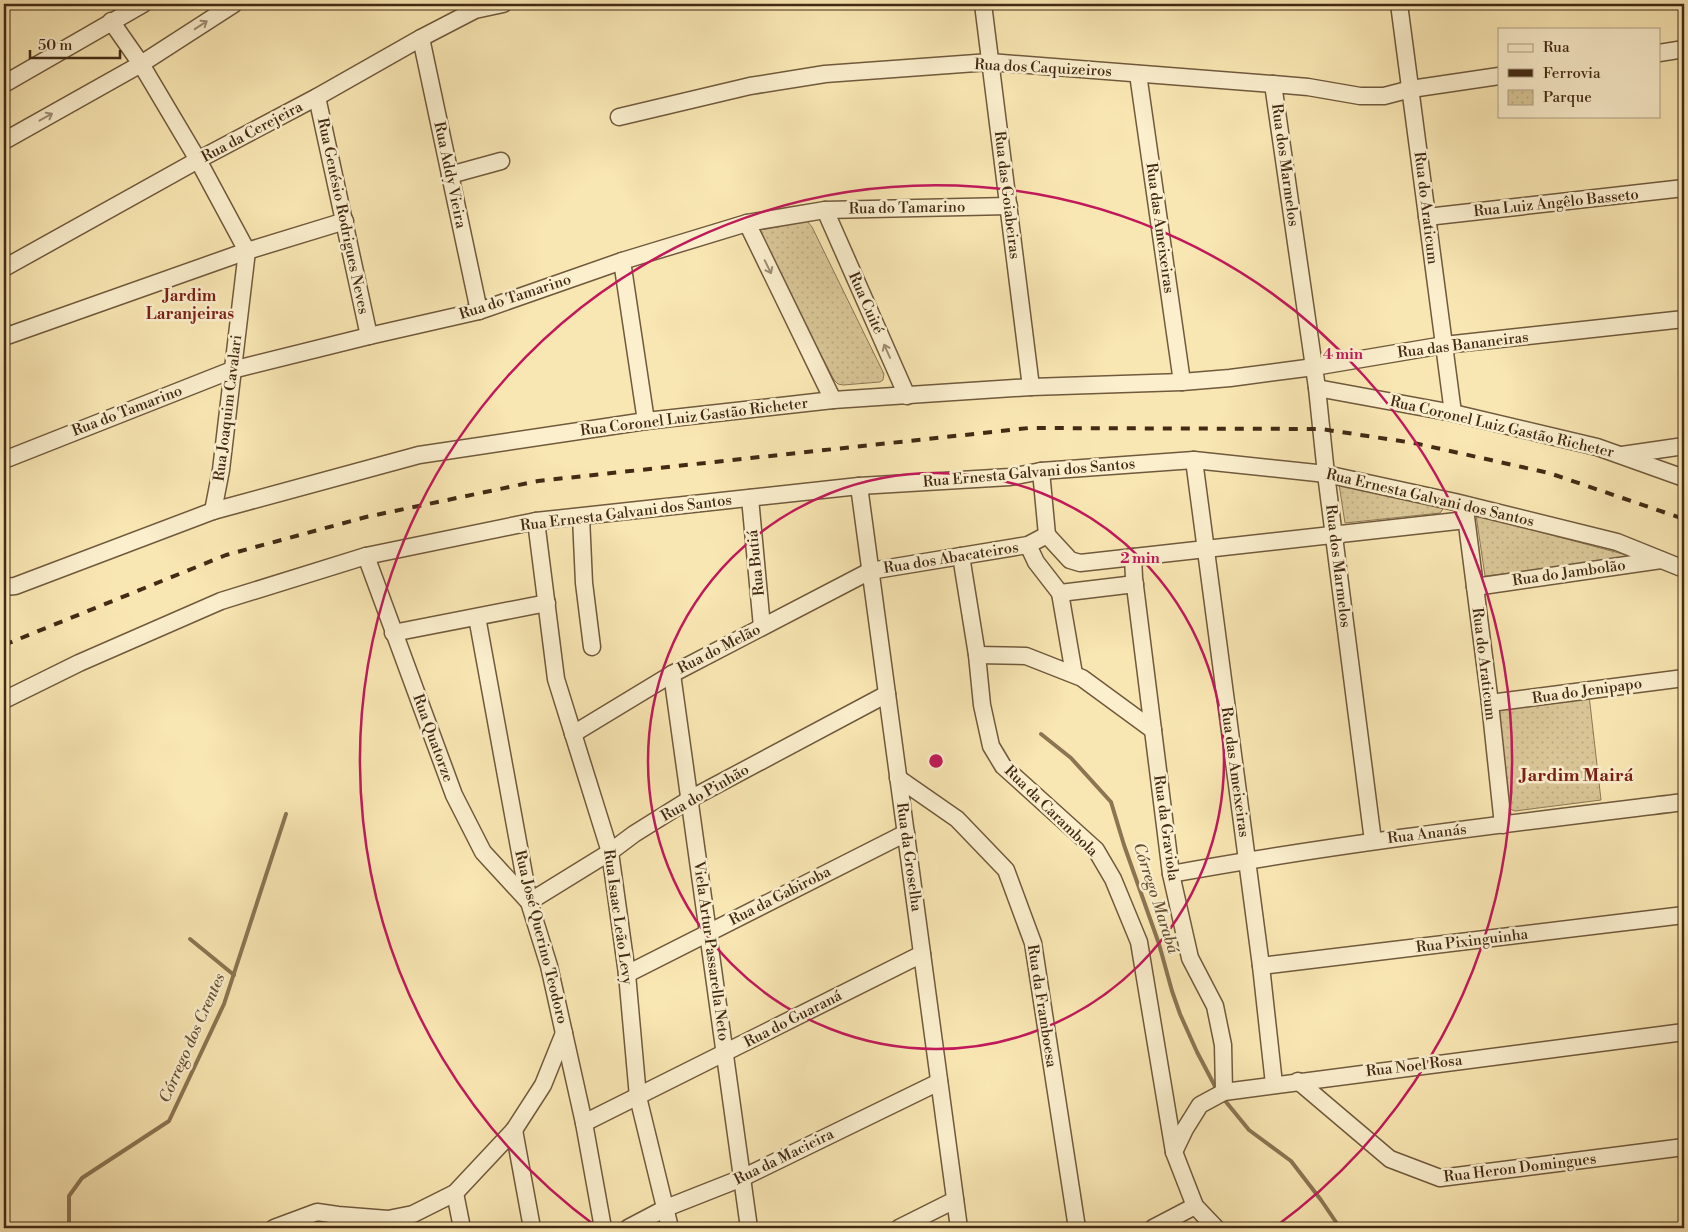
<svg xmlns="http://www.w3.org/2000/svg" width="1688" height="1232" font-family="'Libre Bodoni',serif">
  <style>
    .park { fill: url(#park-dots); stroke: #8e7856 }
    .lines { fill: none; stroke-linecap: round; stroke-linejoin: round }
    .stream { stroke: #8b7553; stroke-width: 4 }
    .minor-casing { stroke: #70593c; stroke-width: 19 }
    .minor { stroke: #fbefce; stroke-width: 16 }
    .rail { stroke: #422a15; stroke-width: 4; stroke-dasharray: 9 9; stroke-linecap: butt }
    .oneway { stroke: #9e8c72 }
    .ring { fill: none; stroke: #c2185b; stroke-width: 2.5 }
    .labels { text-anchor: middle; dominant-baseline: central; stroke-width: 5; stroke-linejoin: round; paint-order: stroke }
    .street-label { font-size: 15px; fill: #422a15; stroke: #fbefce }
    .neighbourhood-label { font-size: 16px; font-weight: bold; fill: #7a1f14; stroke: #fbefce }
    .water-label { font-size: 16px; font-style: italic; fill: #665034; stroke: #fbefce }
    .quarter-label { font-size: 18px; font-weight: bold; fill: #7a1f14; stroke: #fbefce }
    .centre { fill: #c2185b; stroke: #fbefce; stroke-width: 2.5 }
    .ring-label { font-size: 15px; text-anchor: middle; font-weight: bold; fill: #c2185b; stroke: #fbefce; stroke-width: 5; stroke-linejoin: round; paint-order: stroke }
  </style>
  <defs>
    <pattern id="park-dots" width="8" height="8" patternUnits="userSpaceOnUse" patternTransform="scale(1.25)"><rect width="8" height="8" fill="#dac798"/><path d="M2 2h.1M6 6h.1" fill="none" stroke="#bcab82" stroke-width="1.8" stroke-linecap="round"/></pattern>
  </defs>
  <rect width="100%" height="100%" fill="#f9e7b3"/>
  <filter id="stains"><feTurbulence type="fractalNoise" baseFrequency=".004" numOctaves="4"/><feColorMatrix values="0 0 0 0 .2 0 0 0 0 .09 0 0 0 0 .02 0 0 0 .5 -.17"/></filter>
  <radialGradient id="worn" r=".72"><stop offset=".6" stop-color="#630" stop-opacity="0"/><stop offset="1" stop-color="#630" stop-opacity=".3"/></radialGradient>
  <g class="park">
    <polygon points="807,221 812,227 884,374 883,380 880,382 843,385 838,384 834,380 759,237 761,228"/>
    <polygon points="1339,484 1442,505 1443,509 1440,513 1345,523"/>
    <polygon points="1476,515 1638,558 1485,576"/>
    <polygon points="1589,695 1601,800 1515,811 1510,809 1506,802 1497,715 1500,709"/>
  </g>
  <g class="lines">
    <g class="stream">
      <polyline points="1041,734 1071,758 1111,802 1124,845 1159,944 1172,991 1180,1014 1197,1052 1217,1090"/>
      <polyline points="190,939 234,975"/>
      <polyline points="1222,1097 1249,1130 1291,1161 1321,1200 1340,1228"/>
      <polyline points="69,1228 69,1196 82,1178 169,1121 224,1004 286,814"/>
    </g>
    <g class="minor-casing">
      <g id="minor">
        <polyline points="983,4 1031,387"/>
        <polyline points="1399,4 1453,413"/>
        <polyline points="111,21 141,64 198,160 247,251 221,470 213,511"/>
        <polyline points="421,38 479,311"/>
        <polyline points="1659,53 1684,49"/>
        <polyline points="1138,74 1182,382"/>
        <polyline points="4,84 143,4"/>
        <polyline points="1273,84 1317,388 1326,474 1373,841"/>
        <polyline points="317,97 369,336"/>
        <polyline points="619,117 750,86 825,74 990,62 1273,84 1308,87 1360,96 1384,96 1411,89 1499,76"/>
        <polyline points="4,141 141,64 234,4"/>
        <polyline points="450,175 501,161"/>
        <polyline points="825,210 907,396"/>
        <polyline points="1427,217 1684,188"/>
        <polyline points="747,223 833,400"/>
        <polyline points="622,261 646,421"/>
        <polyline points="4,268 198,160 317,97 421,38 475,10 503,4"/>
        <polyline points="4,337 247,251 345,221"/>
        <polyline points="1317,388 1453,413 1597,447 1684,478"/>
        <polyline points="1622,455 1684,446"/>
        <polyline points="4,460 232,370 369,336 479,311 622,261 747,223 825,210 1009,206"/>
        <polyline points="1194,460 1261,966 1274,1084"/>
        <polyline points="1041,471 1047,535"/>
        <polyline points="859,486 959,1228"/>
        <polyline points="750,498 762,627"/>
        <polyline points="1465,509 1490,703 1503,825"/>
        <polyline points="581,517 584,583 592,647"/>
        <polyline points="536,521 556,679 610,852 627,974 638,1097 670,1228"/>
        <polyline points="1028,545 1036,562 1060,593 1135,584"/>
        <polyline points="366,556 454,795 483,852 529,902 610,852 634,834 690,799 887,694"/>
        <polyline points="961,556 977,655 982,705 991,746 1003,766 1096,850 1113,879 1139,942 1174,1152 1195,1206 1216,1228"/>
        <polyline points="1133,557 1134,578 1171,874 1190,958 1215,1006 1223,1045 1224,1092"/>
        <polyline points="4,587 15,586 213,511 419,455 646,421 833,400 1031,387 1182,382 1230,378 1314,367 1444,345 1684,319"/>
        <polyline points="1475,587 1661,560"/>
        <polyline points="1060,593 1074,674"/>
        <polyline points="477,617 529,902 549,966 584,1123 603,1228"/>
        <polyline points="393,633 547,603"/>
        <polyline points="977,655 1026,656 1082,678 1153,730"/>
        <polyline points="672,674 749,1228"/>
        <polyline points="4,700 79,663 221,601 366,556 536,521 859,486 1010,477 1041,471 1194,460 1326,474 1455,502 1617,542 1684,569"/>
        <polyline points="1490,703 1684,678"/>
        <polyline points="573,734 672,674 870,571 1028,545 1047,535 1070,560 1080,563 1466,520"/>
        <polyline points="898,778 957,819 1006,870 1033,943 1077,1228"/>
        <path d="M 1171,874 C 1341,843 1513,823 1684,802"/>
        <polyline points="1261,966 1684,915"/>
        <polyline points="627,974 906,833"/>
        <polyline points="1298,1081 1390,1159 1440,1178 1684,1147"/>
        <polyline points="584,1123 922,954"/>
        <polyline points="514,1130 532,1228"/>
        <polyline points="1174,1152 1185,1129 1200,1105 1224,1092 1684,1032"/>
        <polyline points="455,1193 462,1228"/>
        <polyline points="274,1228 317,1212 338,1215 388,1219 413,1214 455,1193 514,1130 543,1085 564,1033"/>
        <polyline points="628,1228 666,1208 742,1178 939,1082"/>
        <polyline points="899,1228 955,1200"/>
        <polyline points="1153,1228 1195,1206"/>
      </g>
    </g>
    <use href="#minor" class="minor"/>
    <polyline class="rail" points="4,645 226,555 366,517 538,481 1029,428 1321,429 1414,443 1549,473 1684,519"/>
  </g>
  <defs><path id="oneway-shaft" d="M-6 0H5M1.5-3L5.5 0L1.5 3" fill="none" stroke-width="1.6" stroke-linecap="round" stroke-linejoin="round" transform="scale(1.25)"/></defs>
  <g class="oneway">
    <use href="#oneway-shaft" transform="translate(201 25) rotate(-33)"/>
    <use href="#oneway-shaft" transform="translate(46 117) rotate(-29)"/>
    <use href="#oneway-shaft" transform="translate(768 267) rotate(64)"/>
    <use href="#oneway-shaft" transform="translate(887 351) rotate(-114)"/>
  </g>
  <g class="ring">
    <circle cx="936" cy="761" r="288"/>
    <path d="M597 1227A576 576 0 1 1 1275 1227"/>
  </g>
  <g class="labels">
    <g class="street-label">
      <text transform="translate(1043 68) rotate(3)">Rua dos Caquizeiros</text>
      <text transform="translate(252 132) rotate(-28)">Rua da Cerejeira</text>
      <text transform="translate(1285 165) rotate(82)">Rua dos Marmelos</text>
      <text transform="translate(450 175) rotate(78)">Rua Addy Vieira</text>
      <text transform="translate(1007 195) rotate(83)">Rua das Goiabeiras</text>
      <text transform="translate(1556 203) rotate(-6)">Rua Luiz Angêlo Basseto</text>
      <text transform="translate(907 208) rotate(-1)">Rua do Tamarino</text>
      <text transform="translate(1426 208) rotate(83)">Rua do Araticum</text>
      <text transform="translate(343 216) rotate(78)">Rua Genésio Rodrigues Neves</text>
      <text transform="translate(1160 228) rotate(82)">Rua das Ameixeiras</text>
      <text transform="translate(515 297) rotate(-18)">Rua do Tamarino</text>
      <text transform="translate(866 303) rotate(66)">Rua Cuité</text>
      <text transform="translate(1463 345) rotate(-7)">Rua das Bananeiras</text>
      <text transform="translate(228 408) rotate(-83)">Rua Joaquim Cavalari</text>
      <text transform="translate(127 411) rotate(-21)">Rua do Tamarino</text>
      <text transform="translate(694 417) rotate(-7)">Rua Coronel Luiz Gastão Richeter</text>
      <text transform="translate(1502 427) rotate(13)">Rua Coronel Luiz Gastão Richeter</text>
      <text transform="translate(1029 473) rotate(-5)">Rua Ernesta Galvani dos Santos</text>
      <text transform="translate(1430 498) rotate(13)">Rua Ernesta Galvani dos Santos</text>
      <text transform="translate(626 513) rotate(-7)">Rua Ernesta Galvani dos Santos</text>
      <text transform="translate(951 558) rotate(-9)">Rua dos Abacateiros</text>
      <text transform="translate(756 563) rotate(-96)">Rua Butiá</text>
      <text transform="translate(1338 566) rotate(83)">Rua dos Marmelos</text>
      <text transform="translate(1569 573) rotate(-8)">Rua do Jambolão</text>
      <text transform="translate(719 649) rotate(-27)">Rua do Melão</text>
      <text transform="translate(1484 664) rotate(83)">Rua do Araticum</text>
      <text transform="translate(1587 691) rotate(-8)">Rua do Jenipapo</text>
      <text transform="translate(433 738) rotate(70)">Rua Quatorze</text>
      <text transform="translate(1235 772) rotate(82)">Rua das Ameixeiras</text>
      <text transform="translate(705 793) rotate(-30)">Rua do Pinhão</text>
      <text transform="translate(1051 811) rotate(44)">Rua da Carambola</text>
      <text transform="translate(1166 828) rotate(82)">Rua da Graviola</text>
      <text transform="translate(1427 834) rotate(-7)">Rua Ananás</text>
      <text transform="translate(909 857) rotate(82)">Rua da Groselha</text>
      <text transform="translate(780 896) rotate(-27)">Rua da Gabiroba</text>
      <text transform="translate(618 917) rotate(82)">Rua Isaac Leão Levy</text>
      <text transform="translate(541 937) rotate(76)">Rua José Querino Teodoro</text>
      <text transform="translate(1472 941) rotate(-7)">Rua Pixinguinha</text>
      <text transform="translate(711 951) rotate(82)">Viela Artur Passarella Neto</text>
      <text transform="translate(1042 1006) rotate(81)">Rua da Framboesa</text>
      <text transform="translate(793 1019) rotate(-27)">Rua do Guaraná</text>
      <text transform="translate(1414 1066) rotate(-7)">Rua Noel Rosa</text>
      <text transform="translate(784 1157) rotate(-26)">Rua da Macieira</text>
      <text transform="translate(1520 1168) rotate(-7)">Rua Heron Domingues</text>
    </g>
    <g class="neighbourhood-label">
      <text x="190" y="296">Jardim<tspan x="190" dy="18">Laranjeiras</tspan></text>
    </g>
    <g class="water-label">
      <text transform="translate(1156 898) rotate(72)">Córrego Marabá</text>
      <text transform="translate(192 1038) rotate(-66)">Córrego dos Crentes</text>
    </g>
    <g class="quarter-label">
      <text x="1577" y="775">Jardim Mairá</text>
    </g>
  </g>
  <circle cx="936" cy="761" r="8" class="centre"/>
  <g class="ring-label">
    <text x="1343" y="359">4 min</text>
    <text x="1140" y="563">2 min</text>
  </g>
  <rect width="1688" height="1232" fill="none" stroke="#f9e7b3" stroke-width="20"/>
  <rect x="5" y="5" width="1678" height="1222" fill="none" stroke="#422a15" stroke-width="2.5"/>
  <rect x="10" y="10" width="1668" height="1212" fill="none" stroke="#422a15"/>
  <rect x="1498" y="28" width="162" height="90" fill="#fbefce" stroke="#b1a084"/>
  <rect x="1508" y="44" width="25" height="8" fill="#fbefce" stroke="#b1a084"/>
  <text x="1543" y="52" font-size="15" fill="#422a15">Rua</text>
  <rect x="1508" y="69" width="25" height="8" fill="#422a15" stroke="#b1a084"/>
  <text x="1543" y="78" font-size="15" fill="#422a15">Ferrovia</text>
  <rect x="1508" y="90" width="25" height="15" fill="url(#park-dots)" stroke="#b1a084"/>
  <text x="1543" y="102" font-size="15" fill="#422a15">Parque</text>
  <path d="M30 50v8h90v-8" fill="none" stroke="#422a15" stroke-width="2.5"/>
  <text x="38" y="50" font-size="15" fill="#422a15" stroke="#fbefce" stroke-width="4" paint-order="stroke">50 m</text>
  <rect width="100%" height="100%" filter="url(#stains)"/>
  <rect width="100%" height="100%" fill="url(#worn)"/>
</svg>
